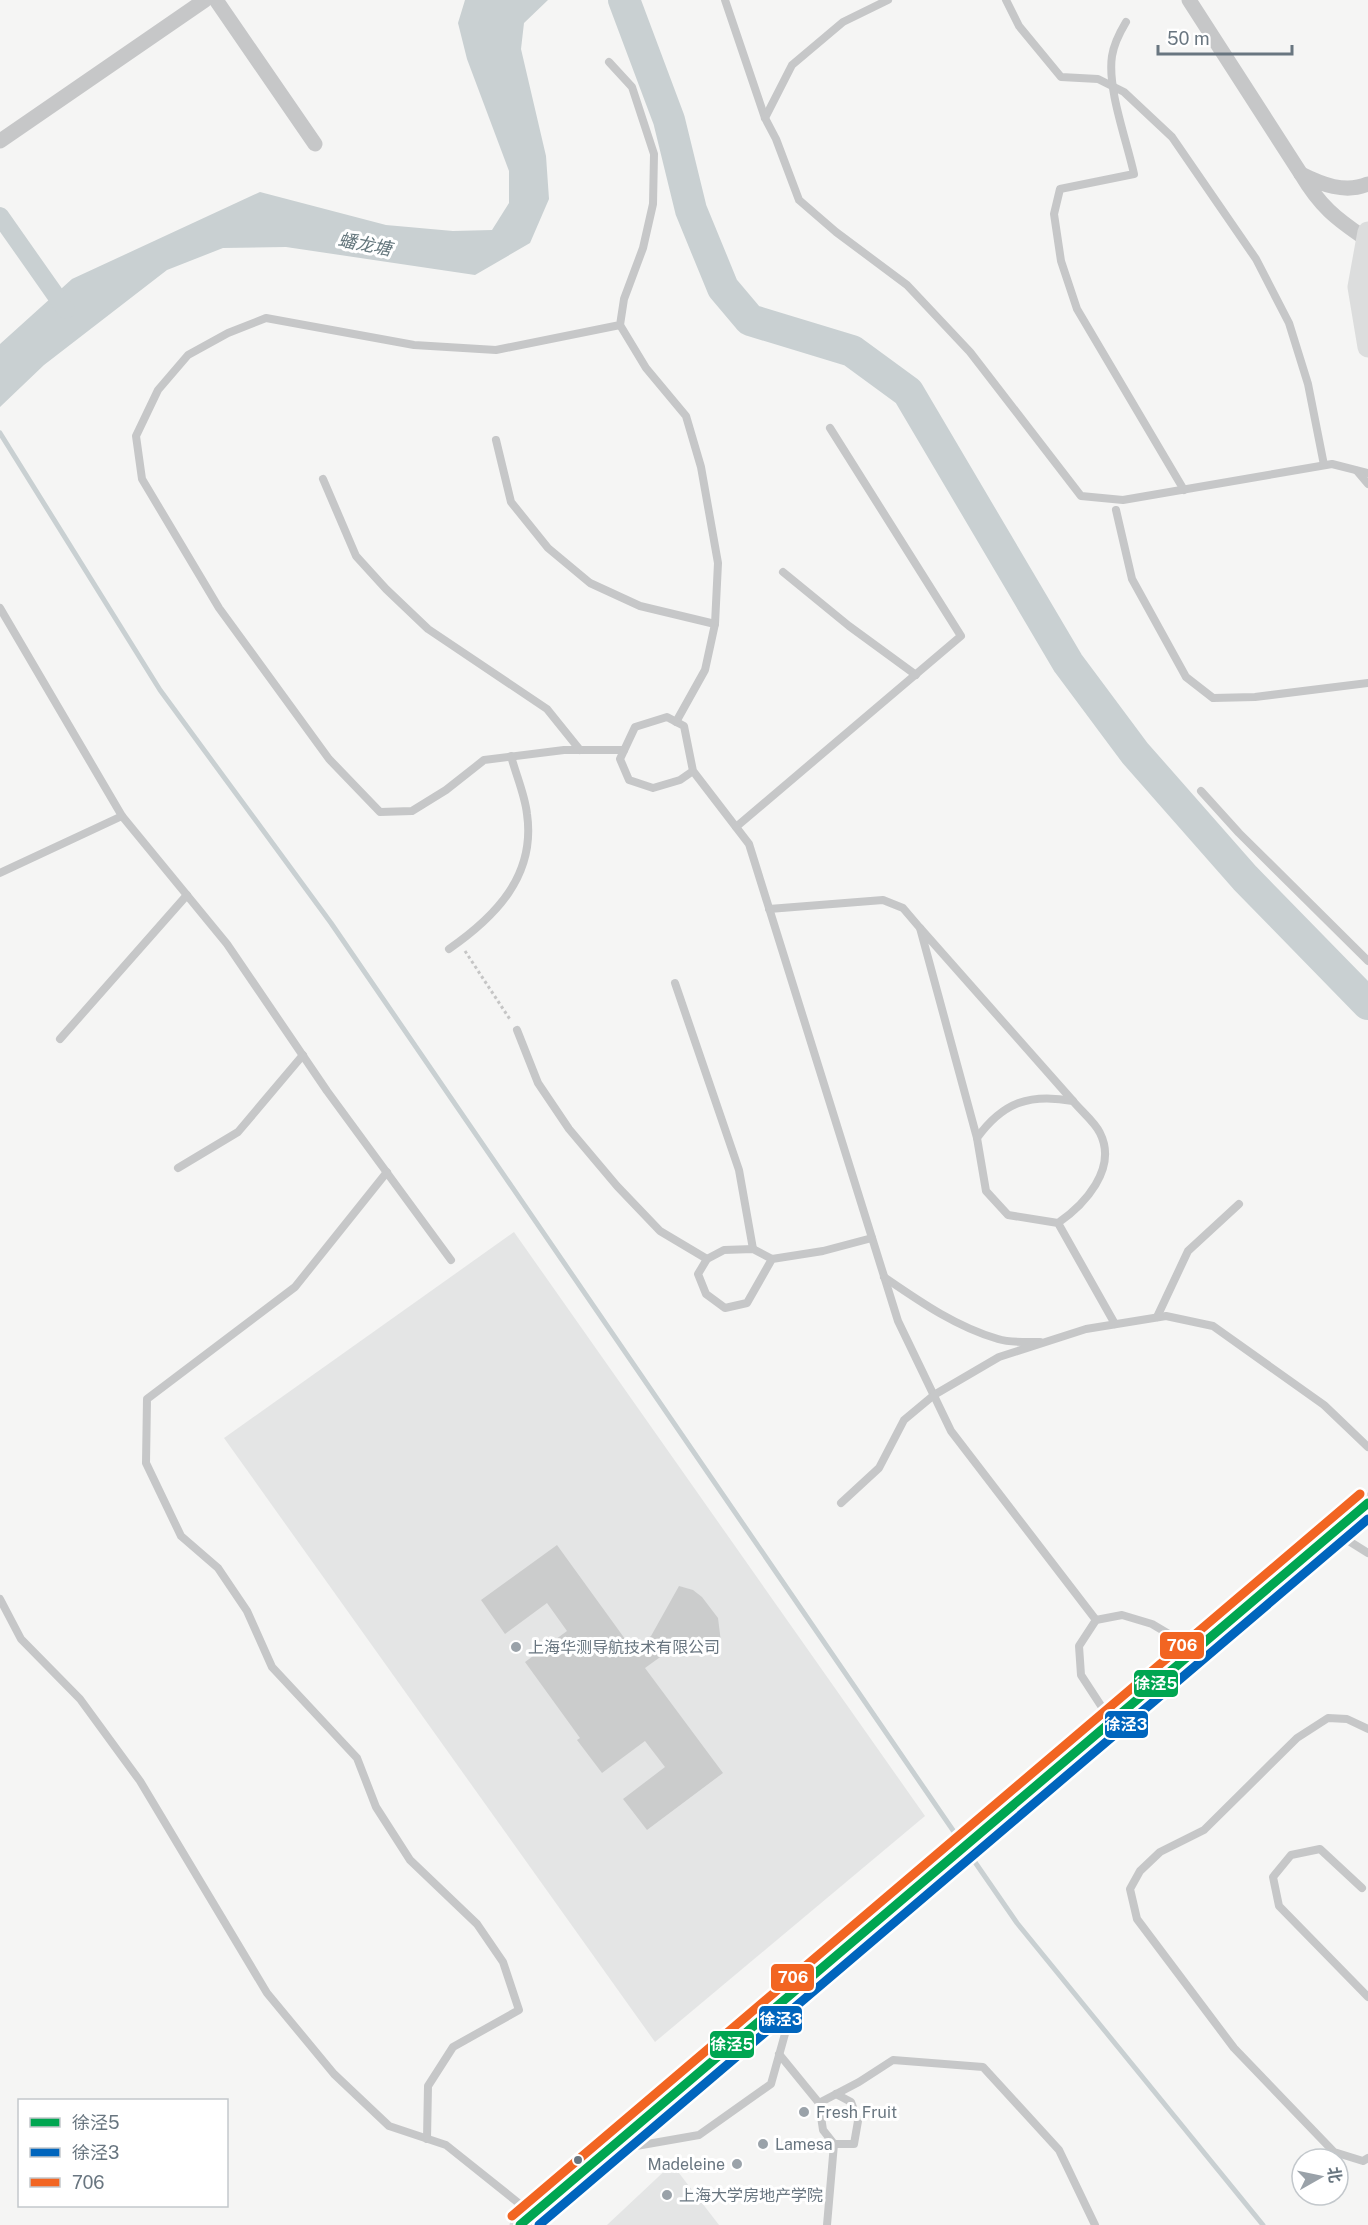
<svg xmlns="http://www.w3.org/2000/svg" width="1368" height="2225" font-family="'Public Sans','Noto Sans SC',sans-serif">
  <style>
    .built { fill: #e4e5e5 }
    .water { fill: #c9d0d2 }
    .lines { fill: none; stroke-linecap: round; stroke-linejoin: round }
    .stream { stroke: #c9d0d2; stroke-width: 5 }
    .canal { stroke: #c9d0d2; stroke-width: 18 }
    .river { stroke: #c9d0d2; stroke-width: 32 }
    .building { fill: #cbcccc }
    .path { stroke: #c5c5c5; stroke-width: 3; stroke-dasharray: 3 3; stroke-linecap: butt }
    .lane { stroke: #c6c7c8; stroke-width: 8 }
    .street { stroke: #c6c7c8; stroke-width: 15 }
    .secondary { stroke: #dcdddd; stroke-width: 21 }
    .bus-1-casing { stroke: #fff; stroke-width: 14 }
    .bus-2-casing { stroke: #fff; stroke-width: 14 }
    .bus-3-casing { stroke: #fff; stroke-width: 14 }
    .bus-1 { stroke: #00a651; stroke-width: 9 }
    .bus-2 { stroke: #0065bd; stroke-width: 9 }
    .bus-3 { stroke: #f26522; stroke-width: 9 }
    .poi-dot { fill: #9aa2a9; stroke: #fff; stroke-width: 2 }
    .bus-dot { fill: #697680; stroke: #fff; stroke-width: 2 }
    .labels { text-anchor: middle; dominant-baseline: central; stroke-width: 6; stroke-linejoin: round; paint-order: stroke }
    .poi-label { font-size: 16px; fill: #697680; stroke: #fff; text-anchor: start }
    .water-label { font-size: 18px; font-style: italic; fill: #65777d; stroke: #fff }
    .line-badge { stroke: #fff; stroke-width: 2 }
    .badge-label { font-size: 16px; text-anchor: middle; font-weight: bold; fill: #fff }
  </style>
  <rect width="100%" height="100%" fill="#f5f5f4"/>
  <g class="built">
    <polygon points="514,1232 925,1816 655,2042 224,1438"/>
    <polygon points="672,2164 719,2225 607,2225"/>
  </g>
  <polygon class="water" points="465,0 548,0 524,23 521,49 546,156 549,199 530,243 475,275 286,247 223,248 167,270 44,365 0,407 0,344 72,279 260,192 386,225 453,231 492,230 509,203 509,171 467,59 458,23"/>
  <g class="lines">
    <g class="stream">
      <polyline points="0,433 160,690 331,923 961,1842"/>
      <polyline points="968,1852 1017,1923 1263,2225"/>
    </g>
    <polyline class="canal" points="0,216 66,310"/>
    <polyline class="river" points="624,0 669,120 691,210 723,288 750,320 852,351 908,392 1068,663 1135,753 1245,878 1368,1004"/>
  </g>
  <polygon class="building" points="557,1545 633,1650 651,1636 679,1586 693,1590 702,1597 718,1618 721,1642 663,1655 645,1668 723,1773 647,1830 623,1799 665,1767 645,1741 602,1773 577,1740 580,1738 525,1662 567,1631 547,1603 505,1634 481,1600"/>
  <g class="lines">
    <polyline class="path" points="465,951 511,1021"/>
    <g class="lane">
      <polyline points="725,0 765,118 776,139 799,200 836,232 907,285 970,352 1081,496 1123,500 1332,464 1368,473"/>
      <polyline points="1006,0 1019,26 1061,77 1098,79 1124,92 1172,137 1256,259 1289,323 1308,384 1324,465"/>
      <path d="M 1126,22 C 1120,32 1114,43 1112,56 C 1107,89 1127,141 1134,174 L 1060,189 L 1054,214 L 1061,261 L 1077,309 L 1184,490"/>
      <polyline points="609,62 632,87 654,154 653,204 643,248 624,299 620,325 496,350 414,345 266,318 228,333 188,355 158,390 136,436 142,479 219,608 329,759 380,812 412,811 446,790 484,760 564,750 624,750"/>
      <polyline points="765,118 792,65 843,22 888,0"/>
      <polyline points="620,325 646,368 686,416 701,467 718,563 715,624 705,670 676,722"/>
      <polyline points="496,440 511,502 548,548 590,583 640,606 715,624"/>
      <polyline points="1357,471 1368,484"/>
      <polyline points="323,479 356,556 386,589 428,629 547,709 580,750"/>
      <polyline points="1116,510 1132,579 1186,677 1213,698 1255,697 1368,683"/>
      <polyline points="783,572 849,626 916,675"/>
      <polyline points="0,608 122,816"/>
      <polyline points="693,771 680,780 653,788 629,780 620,759 635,727 667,717 684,726 693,771 749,844 898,1321 951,1431 1096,1620"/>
      <polyline points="1201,791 1239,833 1368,961"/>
      <polyline points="736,827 961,636 830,428"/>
      <polyline points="0,873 122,816 227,944 327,1091 451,1260"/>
      <polyline points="769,909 883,900 903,908 920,928"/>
      <path d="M 449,949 C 495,917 536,876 527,814 C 525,795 516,775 511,756"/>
      <polyline points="675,983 739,1170 753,1249"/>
      <polyline points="517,1030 538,1083 569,1129 617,1186 660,1231 707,1259"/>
      <polyline points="60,1039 187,895"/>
      <polyline points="977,1138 920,928 1073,1101"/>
      <polyline points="178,1168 238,1132 303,1055"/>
      <polyline points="387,1172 295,1287 147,1399 146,1463 181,1536 218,1568 247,1611 272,1667 357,1758 376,1807 410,1860 477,1924 503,1962 519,2010 453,2047 428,2086 427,2139"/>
      <path d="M 1058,1223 C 1084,1205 1118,1169 1100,1133 C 1095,1122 1081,1111 1073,1101 C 1030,1093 1003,1102 977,1138 L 986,1191 L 1008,1215 L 1058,1223 L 1115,1324"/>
      <polyline points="772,1259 747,1303 725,1308 706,1294 698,1274 707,1259 724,1250 753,1249 772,1259 823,1251 872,1238"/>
      <path d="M 884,1277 C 919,1301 956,1327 998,1339 C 1011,1343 1026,1342 1040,1342"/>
      <polyline points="1157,1317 1188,1251 1239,1204"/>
      <polyline points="841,1503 879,1468 904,1420 934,1395 999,1357 1086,1329 1166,1316 1213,1326 1324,1405 1368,1447"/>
      <polyline points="1336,1533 1368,1553"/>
      <polyline points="0,1599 21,1639 80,1699 140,1781 267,1993 334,2074 389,2126 446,2145 531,2213"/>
      <polyline points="1111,1721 1081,1675 1079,1646 1096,1620 1122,1615 1152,1624 1194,1649"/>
      <polyline points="1368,1729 1347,1719 1328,1718 1297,1738 1204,1830 1160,1852 1140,1871 1130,1889 1137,1919 1234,2048 1334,2152 1363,2161 1368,2158"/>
      <polyline points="1362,1888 1320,1849 1291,1855 1273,1877 1279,1906 1368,1997"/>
      <polyline points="779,2054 819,2103 859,2082 893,2060 983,2067 1059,2150 1095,2225"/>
      <polyline points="819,2103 823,2130 834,2144 854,2144 858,2121 851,2102 836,2094"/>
      <polyline points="619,2149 699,2135 771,2084 795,1998"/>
      <polyline points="827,2225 834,2144"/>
    </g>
    <g class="street">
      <polyline points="216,0 315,144"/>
      <polyline points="1189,0 1301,174"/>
      <polyline points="0,141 205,0"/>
      <path d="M 1366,239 C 1335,218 1320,206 1301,174 C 1321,184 1345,194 1368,184"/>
    </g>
    <g class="secondary">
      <polyline points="1368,232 1358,287 1368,347"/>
      <polyline points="520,2225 1368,1503"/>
    </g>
    <g class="bus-1-casing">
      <polyline id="bus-1" points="520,2225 1368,1503"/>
    </g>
    <g class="bus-2-casing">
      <polyline id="bus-2" points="539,2225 1368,1519"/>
    </g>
    <g class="bus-3-casing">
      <polyline id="bus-3" points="512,2216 1360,1494"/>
    </g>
    <use href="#bus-1" class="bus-1"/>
    <use href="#bus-2" class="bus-2"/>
    <use href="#bus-3" class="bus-3"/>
  </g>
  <g class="poi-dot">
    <circle cx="516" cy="1647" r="6"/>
    <circle cx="804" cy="2112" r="6"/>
    <circle cx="763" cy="2144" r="6"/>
    <circle cx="737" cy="2164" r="6"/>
    <circle cx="667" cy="2195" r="6"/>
  </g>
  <circle class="bus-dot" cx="578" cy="2160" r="5"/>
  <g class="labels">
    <g class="poi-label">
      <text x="528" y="1647">上海华测导航技术有限公司</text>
      <text x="816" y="2112">Fresh Fruit</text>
      <text x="775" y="2144">Lamesa</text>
      <text x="725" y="2164" text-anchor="end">Madeleine</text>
      <text x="679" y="2195">上海大学房地产学院</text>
    </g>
    <g class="water-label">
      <text transform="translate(365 244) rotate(11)">蟠龙塘</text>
    </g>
  </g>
  <g class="line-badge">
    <rect x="1159" y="1631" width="46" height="29" rx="6" fill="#f26522"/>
    <rect x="1133" y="1669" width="46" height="29" rx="6" fill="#00a651"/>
    <rect x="1104" y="1710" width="45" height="29" rx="6" fill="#0065bd"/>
    <rect x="770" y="1963" width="45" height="29" rx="6" fill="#f26522"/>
    <rect x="758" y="2005" width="45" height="29" rx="6" fill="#0065bd"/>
    <rect x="709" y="2030" width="46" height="29" rx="6" fill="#00a651"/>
  </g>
  <g class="badge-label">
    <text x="1182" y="1651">706</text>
    <text x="1156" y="1689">徐泾5</text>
    <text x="1126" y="1730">徐泾3</text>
    <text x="793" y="1983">706</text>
    <text x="781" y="2025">徐泾3</text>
    <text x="732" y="2050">徐泾5</text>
  </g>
  <rect x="18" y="2099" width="210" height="108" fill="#ffffff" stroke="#c3c8cc" stroke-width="1.5"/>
  <rect x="30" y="2118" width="30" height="9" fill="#00a651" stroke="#c3c8cc" stroke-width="1.5"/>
  <text x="72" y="2129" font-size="18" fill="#697680">徐泾5</text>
  <rect x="30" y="2148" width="30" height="9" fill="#0065bd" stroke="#c3c8cc" stroke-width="1.5"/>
  <text x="72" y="2159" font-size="18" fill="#697680">徐泾3</text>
  <rect x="30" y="2178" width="30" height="9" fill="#f26522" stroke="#c3c8cc" stroke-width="1.5"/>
  <text x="72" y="2189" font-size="18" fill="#697680">706</text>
  <g transform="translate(1320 2177) rotate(81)"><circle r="28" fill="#ffffff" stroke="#c3c8cc" stroke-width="1.5"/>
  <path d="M0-4.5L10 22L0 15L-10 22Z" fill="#9aa2a9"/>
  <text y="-9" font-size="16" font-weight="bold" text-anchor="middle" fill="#697680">北</text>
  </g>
  <path d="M1158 45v9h134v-9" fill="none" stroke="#697680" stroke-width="3"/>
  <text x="1167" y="45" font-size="18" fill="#697680" stroke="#ffffff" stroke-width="4.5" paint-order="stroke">50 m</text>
</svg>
